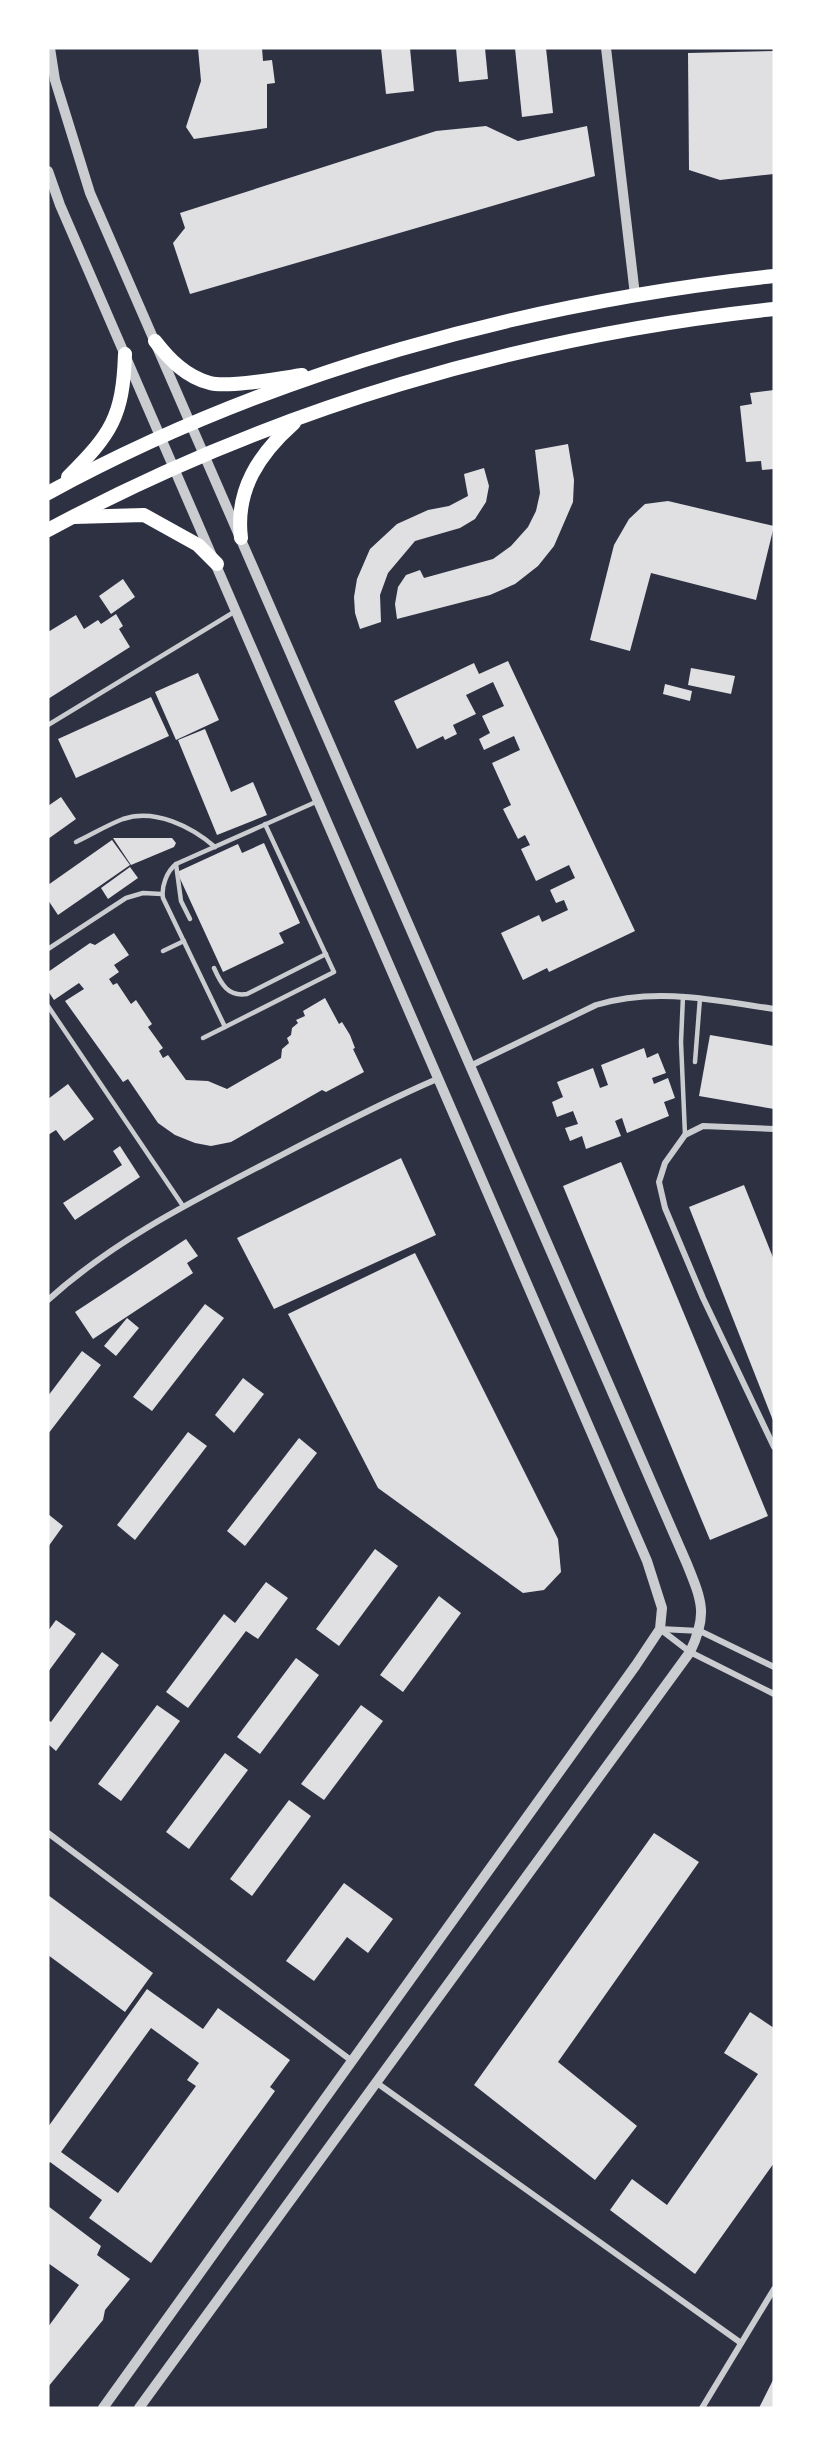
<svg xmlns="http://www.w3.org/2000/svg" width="822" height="2456" font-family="Literata,serif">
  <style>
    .building { fill: #e0e0e3; fill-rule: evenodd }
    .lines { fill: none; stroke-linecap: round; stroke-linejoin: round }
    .service { stroke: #caccd0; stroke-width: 4.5 }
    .minor { stroke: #caccd0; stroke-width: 6 }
    .tertiary { stroke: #caccd0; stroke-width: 10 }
    .primary { stroke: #fff; stroke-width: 14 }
  </style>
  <rect width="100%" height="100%" fill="#2d3142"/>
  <g class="building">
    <polygon points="198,48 262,48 263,61 272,60 275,83 267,84 267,128 194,139 186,127 201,81"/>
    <polygon points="381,48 410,48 414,91 386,94"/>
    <polygon points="456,48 485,48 488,79 459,82"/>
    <polygon points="515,48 546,48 553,113 522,117"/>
    <polygon points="774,51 774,174 720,180 689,170 688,53"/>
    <polygon points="486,126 518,141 587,126 595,176 190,294 173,243 185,228 180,213 436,131"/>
    <polygon points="774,390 774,469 762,470 761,461 746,462 740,406 752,404 750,393"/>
    <polygon points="568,444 574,480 573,502 554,546 538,566 515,584 490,595 397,619 395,604 398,587 406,575 420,570 424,578 493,559 511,546 528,527 536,511 540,493 535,450"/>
    <polygon points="484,468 489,486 486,502 475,519 460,528 415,541 388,573 380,595 381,622 360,629 355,613 354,597 357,579 370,549 397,524 428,510 449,506 468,496 464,474"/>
    <polygon points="668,501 774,526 756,600 651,573 630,651 590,640 614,545 629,519 645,504"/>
    <polygon points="123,579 135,597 111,614 99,596"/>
    <polygon points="116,614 123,626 119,629 130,647 48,699 48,632 76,615 84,629 98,620 101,624"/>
    <polygon points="508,661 635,931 549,972 547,968 523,980 501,933 539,915 542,922 568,910 564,900 556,903 550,890 575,878 569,865 536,881 521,849 530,845 525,835 518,839 503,809 511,805 492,763 520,750 514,736 484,750 479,739 490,733 482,716 504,706 493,682 466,695 476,714 453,725 457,734 445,740 443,736 417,749 394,701 474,663 479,674"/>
    <polygon points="691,668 735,676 731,694 688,685"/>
    <polygon points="198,673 219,720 176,740 155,692"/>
    <polygon points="665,684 692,691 690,701 663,694"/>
    <polygon points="151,697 169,736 76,778 58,739"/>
    <polygon points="205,729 231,792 253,782 267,815 217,835 178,740"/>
    <polygon points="61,797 76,819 48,839 48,806"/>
    <polygon points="113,838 172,838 176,843 174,847 131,865"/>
    <polygon points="112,840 130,865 58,915 48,900 48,885"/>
    <polygon points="264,843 300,923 279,933 284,943 223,972 177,872 238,844 242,853"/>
    <polygon points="130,867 138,878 108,899 101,888"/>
    <polygon points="114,933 129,955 114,965 119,972 109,979 113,985 117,983 131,1004 136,1000 152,1024 148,1027 163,1048 159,1051 163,1058 168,1055 186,1080 208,1081 227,1089 281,1058 282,1049 289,1043 287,1038 291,1035 292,1028 298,1023 296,1020 305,1016 303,1011 325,998 339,1024 342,1022 350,1035 355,1048 353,1049 364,1072 326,1092 322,1090 231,1142 211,1146 195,1143 175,1135 158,1123 128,1079 123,1082 65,1001 84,989 79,983 54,1000 48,991 48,972 90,943 95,945"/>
    <polygon points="710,1035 774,1046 774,1109 699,1096"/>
    <polygon points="644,1048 647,1058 658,1053 666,1073 652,1078 654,1084 668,1078 675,1098 664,1102 669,1116 627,1133 622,1118 615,1121 621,1136 586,1149 582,1136 570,1141 565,1128 578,1124 573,1111 557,1117 552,1102 563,1097 557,1082 593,1068 600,1088 608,1085 601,1065"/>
    <polygon points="68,1084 94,1119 64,1141 56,1130 48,1135 48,1099"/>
    <polygon points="120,1146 140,1177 75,1220 63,1203 122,1165 113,1151"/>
    <polygon points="401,1158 436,1235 274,1309 237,1238"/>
    <polygon points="621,1162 768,1516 710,1540 563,1186"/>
    <polygon points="744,1185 774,1260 774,1423 689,1207"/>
    <polygon points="186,1239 198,1256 187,1263 193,1273 93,1339 75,1312"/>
    <polygon points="415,1253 558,1539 561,1572 544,1590 523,1593 378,1488 288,1314"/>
    <polygon points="205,1304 224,1318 152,1411 133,1397"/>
    <polygon points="127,1318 139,1328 116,1356 104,1346"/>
    <polygon points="82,1351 101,1365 48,1434 48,1396"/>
    <polygon points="243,1378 264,1394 234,1433 215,1415"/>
    <polygon points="188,1432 207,1446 135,1540 117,1525"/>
    <polygon points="299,1438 317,1453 245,1546 227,1531"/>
    <polygon points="48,1514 63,1526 48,1547"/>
    <polygon points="375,1549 398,1566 339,1646 316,1629"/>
    <polygon points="266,1582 288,1598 258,1639 246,1631 188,1708 166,1692 224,1614 235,1623"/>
    <polygon points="439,1596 461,1613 403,1692 380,1675"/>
    <polygon points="56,1620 76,1634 48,1672 48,1631"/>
    <polygon points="102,1652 119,1665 56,1751 48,1744 48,1720 51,1722"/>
    <polygon points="296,1658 319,1675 260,1754 237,1737"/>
    <polygon points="157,1705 180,1721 121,1801 98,1784"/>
    <polygon points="361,1705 383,1721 324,1800 301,1784"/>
    <polygon points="225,1753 248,1770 189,1849 166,1832"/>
    <polygon points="289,1800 311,1816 252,1896 230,1879"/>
    <polygon points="654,1833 699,1862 558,2062 637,2126 595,2180 474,2085"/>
    <polygon points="344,1883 393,1919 368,1953 347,1937 314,1981 286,1961"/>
    <polygon points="48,1895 153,1973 125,2012 48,1955"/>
    <path d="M 147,1989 L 203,2029 L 218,2008 L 290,2060 L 270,2087 L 275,2091 L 151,2263 L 89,2218 L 102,2200 L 50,2162 L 48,2164 L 48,2127 ZM 151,2028 L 199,2063 L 187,2080 L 196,2086 L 118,2193 L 61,2152 Z"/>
    <polygon points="750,2012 774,2028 774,2163 695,2274 610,2210 632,2179 667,2205 758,2074 724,2053"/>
    <polygon points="48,2206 101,2246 97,2255 130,2279 105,2310 103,2320 48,2387 48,2327 79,2285 48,2263"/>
    <polygon points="774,2378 774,2408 759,2408"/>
  </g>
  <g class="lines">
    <g class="service">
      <polyline points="48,725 234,612"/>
      <path d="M 265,824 L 334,972 L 225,1027 L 163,898 C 161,887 167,871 176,864 L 318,801"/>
      <path d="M 76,842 C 91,835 107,825 123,819 C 155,808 192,827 215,847"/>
      <polyline points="176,864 181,901 190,919"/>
      <polyline points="48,949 126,898 143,893 162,894"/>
      <polyline points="163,951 184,941"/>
      <path d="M 214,968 C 221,984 228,997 247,994 L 326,954"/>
      <polyline points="683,996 681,1042 685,1135"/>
      <polyline points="48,1006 183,1206"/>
      <polyline points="203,1038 225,1027"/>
      <polyline points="695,1062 700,998"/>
    </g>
    <g class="minor">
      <path d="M 470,1066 L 596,1005 C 655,987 714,1000 774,1009"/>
      <polyline points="774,1129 703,1126 685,1135 665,1163 659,1182 665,1208 703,1298 774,1447"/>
      <path d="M 48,1300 C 113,1241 191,1202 268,1162 C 324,1133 379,1104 437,1079"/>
      <polyline points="660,1629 690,1652 774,1694"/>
      <polyline points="660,1629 700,1631 774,1667"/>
      <polyline points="48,1833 352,2061"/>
      <polyline points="377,2083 741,2343"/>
      <polyline points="702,2408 774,2289"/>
    </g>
    <g class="tertiary">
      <path d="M 50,48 L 55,80 L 90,193 L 687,1564 C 702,1601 708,1615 690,1652 L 139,2408"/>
      <polyline points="606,48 635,295"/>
      <polyline points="48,171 60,205 647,1561 662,1608 660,1629 636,1665 103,2408"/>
    </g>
    <g class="primary">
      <path d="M 155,341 C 169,359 186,377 210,383 C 227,388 282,378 302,375"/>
      <path d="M 68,477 C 111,434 123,417 125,354"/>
      <path d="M 48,493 C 270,372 523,303 774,276"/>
      <polyline points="74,517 144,515 198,545 217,564"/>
      <path d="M 48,530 C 272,409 521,336 774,309"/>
      <path d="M 241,538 C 235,490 259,454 294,423"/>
    </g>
  </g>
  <rect width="822" height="2456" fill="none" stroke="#ffffff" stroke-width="99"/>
</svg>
